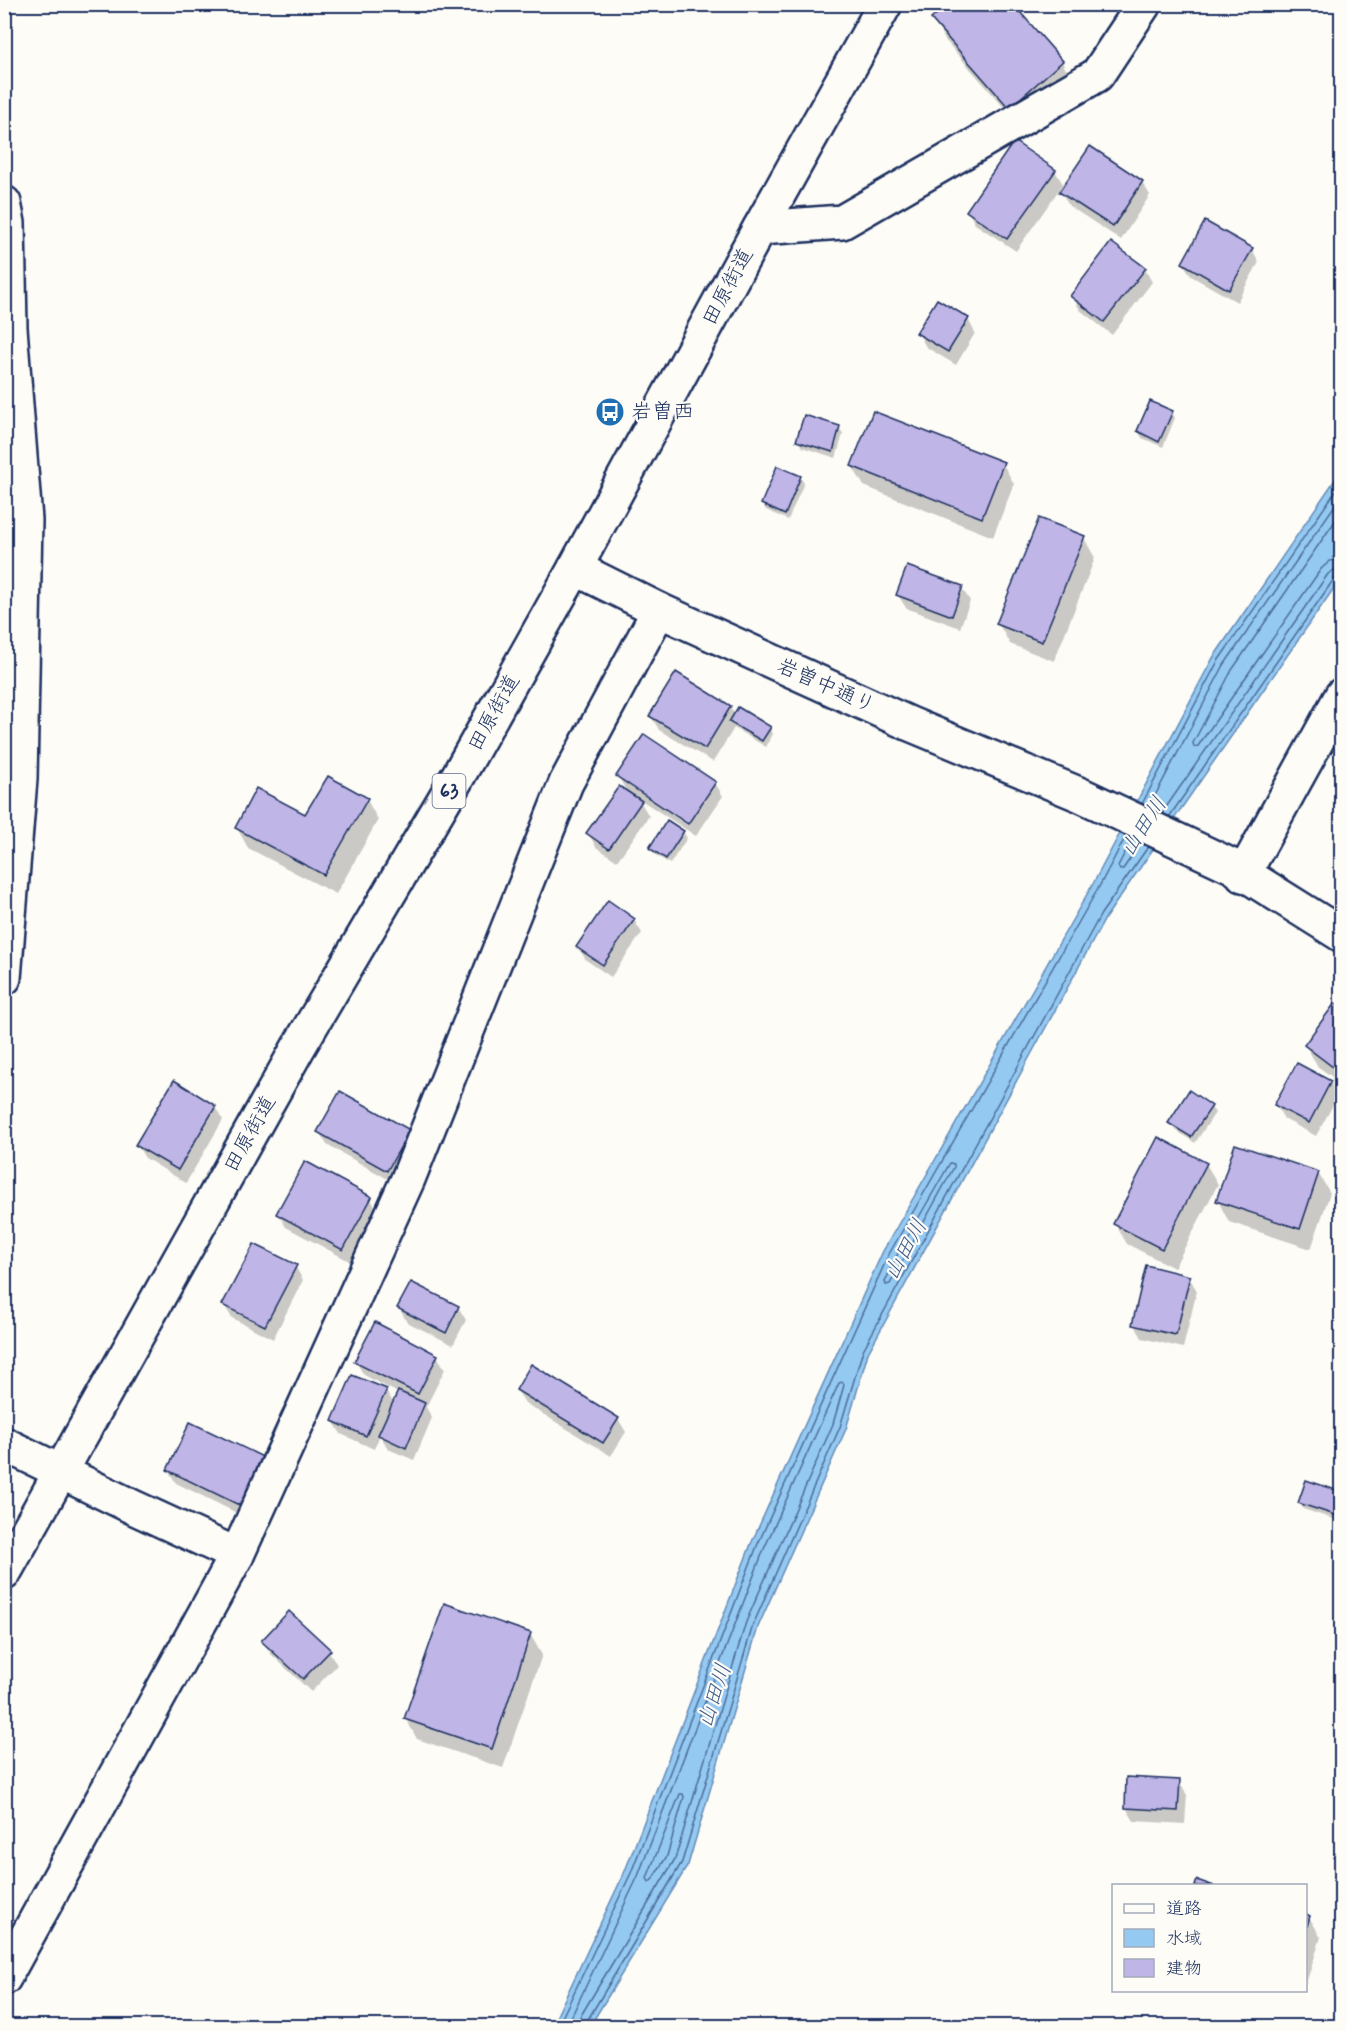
<svg xmlns="http://www.w3.org/2000/svg" width="1346" height="2031" font-family="Mynerve,'Klee One',sans-serif">
  <style>
    .water { fill: #94c9f2; stroke: #648bb7; stroke-width: 1.5 }
    .shadow { fill: #0003 }
    .lines { fill: none; stroke-linecap: round; stroke-linejoin: round }
    .shore { stroke: #4b6d99; stroke-width: 1.5 }
    .building { fill: #bfb5e6; stroke: #1b2f5e; stroke-width: 1.5 }
    .minor-casing { stroke: #1b2f5e; stroke-width: 38 }
    .tertiary-casing { stroke: #1b2f5e; stroke-width: 38 }
    .primary-casing { stroke: #1b2f5e; stroke-width: 38 }
    .minor { stroke: #fdfcf7; stroke-width: 33 }
    .tertiary { stroke: #fdfcf7; stroke-width: 33 }
    .primary { stroke: #fdfcf7; stroke-width: 33 }
    .labels { text-anchor: middle; dominant-baseline: central; stroke-width: 4.5; stroke-linejoin: round; paint-order: stroke }
    .shield { fill: #fdfcf7; stroke: #5f6c8c; stroke-width: 1.5 }
    .shield-label { font-size: 20px; font-weight: bold; fill: #1b2f5e }
    .street-label { font-size: 21px; fill: #1b2f5e; stroke: #fdfcf7 }
    .poi-label { font-size: 21px; fill: #1b2f5e; stroke: #fdfcf7; text-anchor: start }
    .water-label { font-size: 22px; font-style: italic; fill: #3f5d8a; stroke: #fdfcf7 }
  </style>
  <rect width="100%" height="100%" fill="#fdfcf7"/>
  <filter id="ink" filterUnits="userSpaceOnUse"><feTurbulence type="fractalNoise" baseFrequency=".0167" numOctaves="2"/><feDisplacementMap in="SourceGraphic" scale="12" xChannelSelector="R" yChannelSelector="G"/><feConvolveMatrix kernelMatrix="1 2 1 2 8 2 1 2 1" color-interpolation-filters="sRGB"/></filter>
  <g filter="url(#ink)">
    <polygon class="water" points="1341,471 1341,578 1106,917 868,1353 846,1429 758,1627 688,1865 590,2026 552,2026 625,1871 751,1544 883,1251 1094,882 1213,658"/>
    <g class="shadow">
      <polygon points="1011,4 1062,62 1073,83 1022,128 945,40 933,19"/>
      <polygon points="1055,171 1063,184 1016,251 975,224 968,211"/>
      <polygon points="1142,182 1150,195 1121,240 1069,206 1061,192"/>
      <polygon points="1252,249 1259,262 1237,302 1191,276 1183,263"/>
      <polygon points="1145,269 1152,282 1112,335 1080,310 1072,296"/>
      <polygon points="968,319 975,333 956,365 926,347 918,333"/>
      <polygon points="1172,412 1175,418 1163,447 1142,438 1138,431"/>
      <polygon points="839,427 843,434 836,458 802,447 798,441"/>
      <polygon points="1003,464 1014,484 993,537 864,486 852,466"/>
      <polygon points="800,477 804,483 788,520 766,510 762,504"/>
      <polygon points="1084,538 1095,558 1054,661 1010,644 998,623"/>
      <polygon points="962,588 970,601 960,628 906,608 898,595"/>
      <polygon points="730,707 735,715 770,728 773,734 766,747 734,728 713,762 659,730 651,716"/>
      <polygon points="618,776 715,783 723,796 696,836 638,798 649,816 617,861 596,847 588,833 628,794"/>
      <polygon points="367,800 378,820 336,894 248,848 237,828 306,816"/>
      <polygon points="683,832 687,838 670,864 654,854 651,848"/>
      <polygon points="634,920 642,933 611,977 586,960 578,947"/>
      <polygon points="1342,1010 1342,1084 1317,1066 1306,1045"/>
      <polygon points="1330,1082 1338,1096 1316,1136 1284,1119 1276,1105"/>
      <polygon points="215,1107 223,1120 186,1183 145,1158 137,1145"/>
      <polygon points="1211,1107 1215,1113 1195,1143 1174,1129 1170,1123"/>
      <polygon points="409,1131 416,1145 395,1183 327,1145 319,1132"/>
      <polygon points="1206,1164 1218,1184 1174,1268 1127,1244 1115,1224"/>
      <polygon points="1318,1173 1330,1193 1311,1249 1229,1222 1218,1201"/>
      <polygon points="370,1198 378,1211 351,1262 286,1227 278,1214"/>
      <polygon points="295,1266 303,1280 273,1339 232,1318 224,1305"/>
      <polygon points="1189,1277 1197,1291 1183,1348 1142,1338 1134,1324"/>
      <polygon points="458,1307 466,1320 453,1345 407,1322 399,1308"/>
      <polygon points="437,1356 445,1369 426,1407 432,1418 414,1460 388,1449 380,1435 374,1449 341,1434 333,1421 386,1391 394,1404 398,1393 364,1375 356,1362"/>
      <polygon points="517,1390 618,1419 626,1432 611,1456 525,1403"/>
      <polygon points="168,1470 272,1473 249,1519 176,1483"/>
      <polygon points="1342,1494 1342,1522 1303,1509 1300,1503"/>
      <polygon points="530,1634 542,1655 503,1768 417,1739 406,1719"/>
      <polygon points="263,1641 329,1651 337,1665 311,1692 271,1654"/>
      <polygon points="1179,1782 1187,1795 1185,1824 1134,1821 1126,1808"/>
      <polygon points="1306,1916 1309,1917 1321,1937 1306,1984"/>
    </g>
    <g class="lines">
      <g class="shore">
        <polyline points="1342,511 1232,670 1193,743 1194,747 1198,746 1321,569 1330,561 1342,559"/>
        <polyline points="1142,804 1218,661 1342,482"/>
        <polyline points="1149,807 1224,665 1342,495"/>
        <polyline points="1162,813 1328,574 1334,570 1342,568"/>
        <polyline points="1169,817 1334,579 1342,576"/>
        <polyline points="1132,839 1118,866 1120,870 1123,869 1141,843"/>
        <polygon points="950,1163 954,1164 954,1167 890,1284 886,1285 885,1282 896,1257"/>
        <polygon points="680,1794 683,1794 684,1797 667,1856 652,1880 649,1882 647,1878"/>
        <polyline points="558,2026 631,1873 757,1546 889,1254 1100,885 1126,836"/>
        <polyline points="567,2026 638,1876 764,1549 839,1383 843,1382 844,1385 833,1424 746,1622 675,1859 580,2017 578,2026"/>
        <polyline points="586,2026 587,2021 682,1862 753,1625 840,1427 863,1350 1101,914 1148,847"/>
      </g>
    </g>
    <g class="building">
      <polygon points="948,4 1013,4 1063,61 1009,108 931,19"/>
      <polygon points="1014,141 1056,170 1007,239 966,211"/>
      <polygon points="1090,146 1143,181 1113,227 1059,192"/>
      <polygon points="1205,221 1253,248 1229,290 1182,263"/>
      <polygon points="1111,242 1146,268 1104,322 1070,296"/>
      <polygon points="937,299 969,318 948,352 916,333"/>
      <polygon points="1150,401 1173,411 1159,442 1137,431"/>
      <polygon points="873,411 1004,462 982,518 851,466"/>
      <polygon points="804,415 840,426 833,452 796,441"/>
      <polygon points="777,466 801,476 785,515 761,504"/>
      <polygon points="1039,518 1085,536 1042,642 996,624"/>
      <polygon points="907,566 963,586 952,616 896,595"/>
      <polygon points="676,672 731,706 705,749 649,716"/>
      <polygon points="738,707 771,727 762,741 729,722"/>
      <polygon points="644,734 716,782 688,824 616,776"/>
      <polygon points="328,776 368,798 324,875 235,828 256,788 305,814"/>
      <polygon points="619,786 642,801 609,849 586,833"/>
      <polygon points="667,820 684,831 666,859 649,848"/>
      <polygon points="608,900 635,919 603,965 576,947"/>
      <polygon points="1335,1003 1342,1008 1342,1074 1304,1045"/>
      <polygon points="1297,1063 1331,1081 1309,1123 1274,1105"/>
      <polygon points="174,1080 216,1106 178,1170 135,1145"/>
      <polygon points="1189,1090 1212,1106 1191,1137 1168,1123"/>
      <polygon points="340,1091 410,1130 387,1171 317,1132"/>
      <polygon points="1158,1137 1207,1163 1162,1249 1113,1224"/>
      <polygon points="1235,1144 1319,1172 1300,1229 1216,1201"/>
      <polygon points="305,1161 372,1197 343,1250 276,1214"/>
      <polygon points="254,1244 297,1265 265,1326 222,1305"/>
      <polygon points="1146,1265 1190,1276 1176,1335 1132,1325"/>
      <polygon points="411,1282 459,1306 446,1333 397,1308"/>
      <polygon points="375,1322 438,1355 418,1394 354,1362"/>
      <polygon points="531,1364 619,1418 603,1443 516,1390"/>
      <polygon points="352,1375 387,1389 366,1436 332,1421"/>
      <polygon points="398,1391 425,1403 406,1448 378,1435"/>
      <polygon points="190,1422 265,1458 241,1506 167,1470"/>
      <polygon points="1306,1480 1342,1492 1342,1507 1338,1516 1298,1503"/>
      <polygon points="444,1603 531,1633 492,1749 404,1719"/>
      <polygon points="289,1611 331,1650 303,1679 261,1641"/>
      <polygon points="1126,1777 1180,1780 1178,1811 1125,1808"/>
      <polygon points="1197,1880 1214,1886 1195,1886"/>
      <polygon points="1306,1914 1310,1916 1306,1930"/>
    </g>
    <g class="lines">
      <g class="minor-casing">
        <g id="minor">
          <polyline points="4,203 8,223 10,328 25,520 20,779 4,978"/>
          <polyline points="760,228 842,222 1097,75 1144,4"/>
          <polyline points="1243,875 1342,695"/>
          <polyline points="4,1444 135,1508 237,1555"/>
          <polyline points="4,1978 237,1555 408,1179 566,783 659,610"/>
        </g>
      </g>
      <g class="tertiary-casing">
        <polyline id="tertiary" points="575,568 659,610 910,724 1081,795 1232,866 1342,935"/>
      </g>
      <g class="primary-casing">
        <polyline id="primary" points="4,1573 298,1048 457,778 575,568 752,242 885,4"/>
      </g>
      <use href="#minor" class="minor"/>
      <use href="#tertiary" class="tertiary"/>
      <use href="#primary" class="primary"/>
    </g>
  </g>
  <defs>
    <g id="bus-disc" transform="scale(1.5)"><circle r="9.5" fill="#1f6fb2" stroke="#fdfcf7"/><path d="M-5-6H5V4H4V6H2V4H-2V6H-4V4H-5ZM-3.5-4V0h7V-4ZM-3.5 1.2v1.5H-2V1.2ZM2 1.2v1.5H3.5V1.2Z" fill="#fff"/></g>
  </defs>
  <g fill-rule="evenodd">
    <use href="#bus-disc" x="610" y="412"/>
  </g>
  <g class="labels">
    <rect class="shield" x="432.5" y="774" width="33" height="34" rx="4.5"/>
    <g class="shield-label">
      <text x="449" y="791">63</text>
    </g>
    <g class="street-label">
      <text transform="translate(728 287) rotate(-62)">田原街道</text>
      <text transform="translate(826 686) rotate(24)">岩曽中通り</text>
      <text transform="translate(494 713) rotate(-61)">田原街道</text>
      <text transform="translate(250 1134) rotate(-61)">田原街道</text>
    </g>
    <g class="poi-label">
      <text x="631" y="412">岩曽西</text>
    </g>
    <g class="water-label">
      <text transform="translate(1144 827) rotate(-57)">山田川</text>
      <text transform="translate(906 1250) rotate(-61)">山田川</text>
      <text transform="translate(715 1696) rotate(-72)">山田川</text>
    </g>
  </g>
  <rect width="1346" height="2031" fill="none" stroke="#fdfcf7" stroke-width="24"/>
  <rect x="12" y="12" width="1322" height="2007" fill="none" stroke="#1b2f5e" stroke-width="2" filter="url(#ink)"/>
  <rect x="1112" y="1884" width="195" height="108" fill="#fdfcf7" stroke="#a3aaba" stroke-width="1.5"/>
  <rect x="1124" y="1904" width="30" height="9" fill="#fdfcf7" stroke="#a3aaba" stroke-width="1.5"/>
  <text x="1166" y="1914" font-size="18" fill="#1b2f5e">道路</text>
  <rect x="1124" y="1929" width="30" height="18" fill="#94c9f2" stroke="#a3aaba" stroke-width="1.5"/>
  <text x="1166" y="1944" font-size="18" fill="#1b2f5e">水域</text>
  <rect x="1124" y="1959" width="30" height="18" fill="#bfb5e6" stroke="#a3aaba" stroke-width="1.5"/>
  <text x="1166" y="1974" font-size="18" fill="#1b2f5e">建物</text>
</svg>
